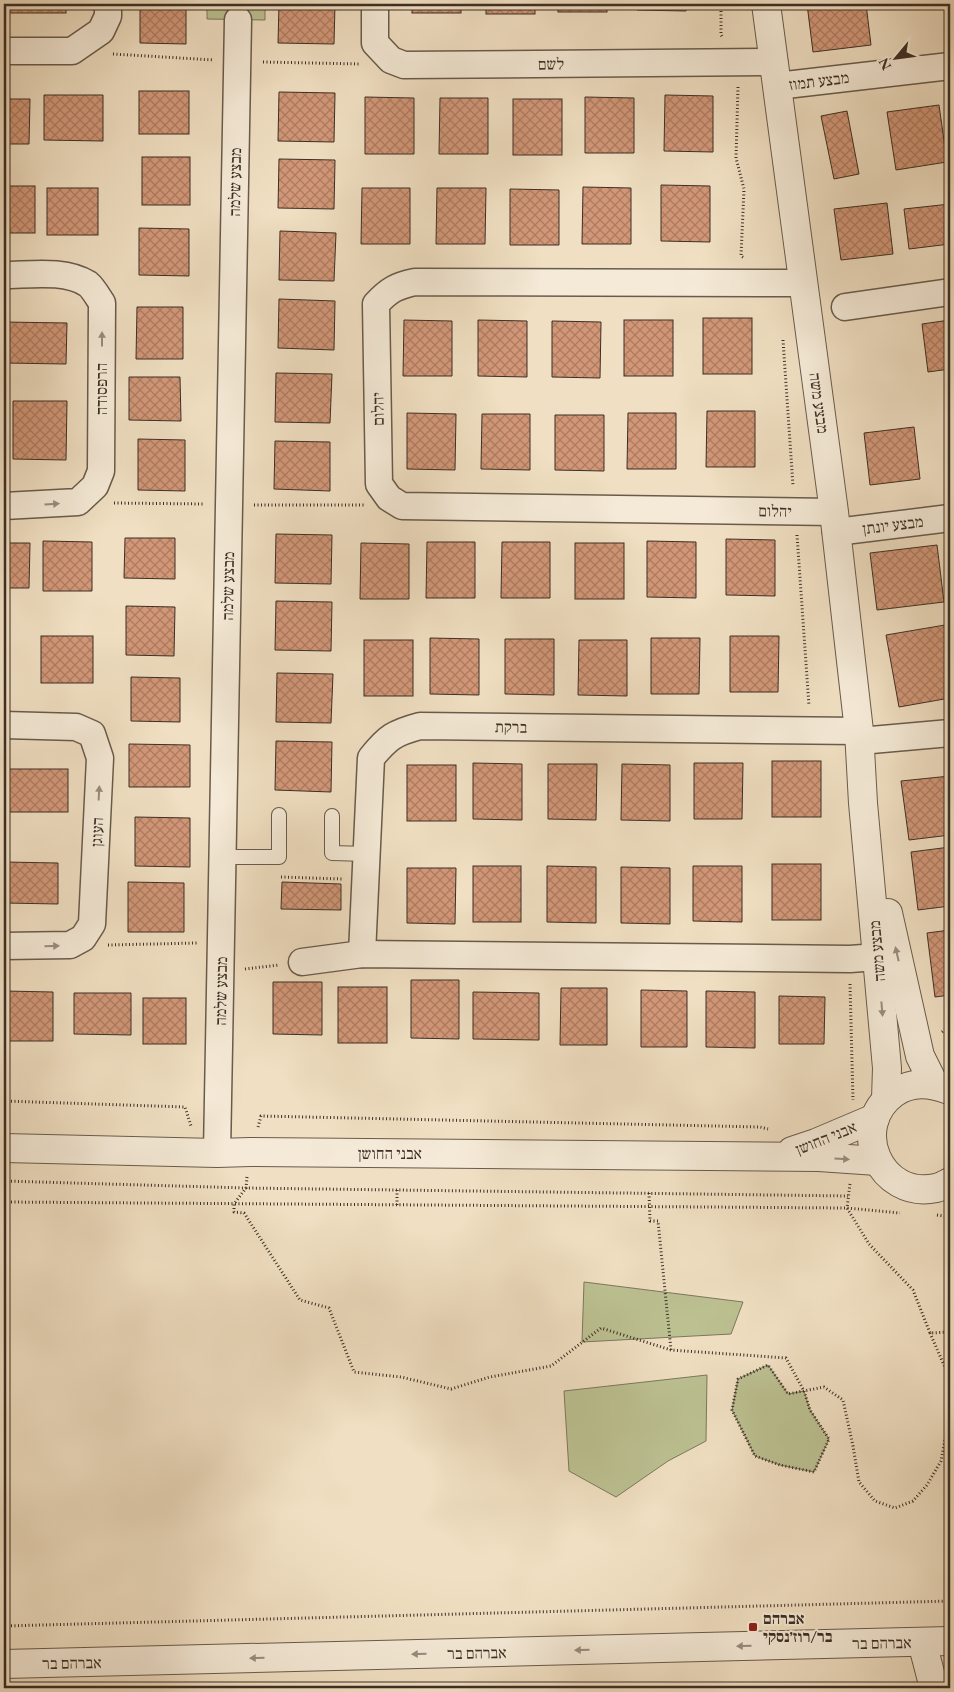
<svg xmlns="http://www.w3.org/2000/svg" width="954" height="1692" font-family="'EB Garamond','Frank Ruhl Libre',serif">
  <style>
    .park { fill: #bcc192; stroke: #7c785c }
    .building { fill: url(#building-cross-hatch); stroke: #3c2f25 }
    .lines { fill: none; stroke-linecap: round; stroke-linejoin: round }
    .service-casing { stroke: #695b4c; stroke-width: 16 }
    .minor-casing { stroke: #695b4c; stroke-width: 29 }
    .tertiary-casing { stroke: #695b4c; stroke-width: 30 }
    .path { stroke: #3c2f25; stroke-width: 3; stroke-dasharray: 1 2.5; stroke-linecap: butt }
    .service { stroke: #f5ead7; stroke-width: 14 }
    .minor { stroke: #f5ead7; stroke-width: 26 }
    .tertiary { stroke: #f5ead7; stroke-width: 28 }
    .oneway { fill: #988c7e }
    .poi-dot { fill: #8f2418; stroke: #f5ead7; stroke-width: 2 }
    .labels { text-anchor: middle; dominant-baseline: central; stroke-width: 4; stroke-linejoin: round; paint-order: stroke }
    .street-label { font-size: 16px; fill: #3c2f25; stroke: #f5ead7 }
    .poi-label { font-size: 16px; font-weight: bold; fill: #3c2f25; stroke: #f5ead7; text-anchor: start }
  </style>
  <defs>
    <pattern id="building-cross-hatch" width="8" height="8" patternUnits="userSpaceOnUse" patternTransform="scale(1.25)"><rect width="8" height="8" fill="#d39778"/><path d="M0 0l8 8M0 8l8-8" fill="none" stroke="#ac7c62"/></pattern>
  </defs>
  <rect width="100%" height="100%" fill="#f0dfc2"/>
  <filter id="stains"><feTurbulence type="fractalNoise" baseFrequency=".004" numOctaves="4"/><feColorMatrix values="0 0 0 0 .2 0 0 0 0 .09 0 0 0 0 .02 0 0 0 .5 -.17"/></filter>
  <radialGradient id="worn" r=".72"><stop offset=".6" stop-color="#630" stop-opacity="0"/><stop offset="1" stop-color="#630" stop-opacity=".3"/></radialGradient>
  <g class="park">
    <polygon points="207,4 265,4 265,20 207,19"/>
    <polygon points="584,1282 743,1302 731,1334 582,1342"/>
    <polygon points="768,1365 788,1394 804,1391 810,1410 829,1439 814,1472 780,1465 755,1456 732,1410 738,1379"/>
    <polygon points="707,1375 706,1441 668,1461 616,1497 569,1471 564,1391"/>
  </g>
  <g class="building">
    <rect x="7" y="4" width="59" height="9"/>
    <polygon points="140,4 186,4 186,44 140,43"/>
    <polygon points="279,4 335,4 334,44 278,43"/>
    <rect x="412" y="4" width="49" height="9"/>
    <rect x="486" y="4" width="49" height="10"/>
    <rect x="558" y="4" width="49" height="8"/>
    <polygon points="637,4 686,4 686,11 637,10"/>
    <polygon points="807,4 866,4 871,45 813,52"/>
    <rect x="139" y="91" width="50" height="43"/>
    <polygon points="279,92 335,93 334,142 278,141"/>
    <polygon points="44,95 103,95 103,141 44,140"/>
    <polygon points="665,95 713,96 713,152 664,151"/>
    <polygon points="365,97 414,98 414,154 365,154"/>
    <polygon points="585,97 634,98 634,153 585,153"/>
    <polygon points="440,98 488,98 488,154 439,154"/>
    <polygon points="4,99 30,99 29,144 4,144"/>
    <rect x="513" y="99" width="49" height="56"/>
    <polygon points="939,105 947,162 896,170 887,112"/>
    <polygon points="847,111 859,174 834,179 821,116"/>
    <rect x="142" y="157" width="48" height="48"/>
    <polygon points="279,159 335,160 334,209 278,208"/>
    <polygon points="661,185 710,186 710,242 661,241"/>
    <rect x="4" y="186" width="31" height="47"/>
    <polygon points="583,187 631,188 631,244 582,244"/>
    <rect x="47" y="188" width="51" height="47"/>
    <polygon points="362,188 410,188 410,244 361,244"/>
    <polygon points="437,188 486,188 485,244 436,244"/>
    <polygon points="510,189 559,190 559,245 510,245"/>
    <polygon points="887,203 893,254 841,260 834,209"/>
    <polygon points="950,204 950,244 909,249 904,209"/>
    <polygon points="139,228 189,229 189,276 139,275"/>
    <polygon points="280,231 336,233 334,281 279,280"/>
    <polygon points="279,299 335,301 334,350 278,348"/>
    <polygon points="137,307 183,307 183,359 136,359"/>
    <rect x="703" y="318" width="49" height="56"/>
    <polygon points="404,320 452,321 452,376 403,376"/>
    <polygon points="478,320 527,321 527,377 478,376"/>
    <rect x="624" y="320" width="49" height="56"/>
    <polygon points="950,320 950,369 928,372 922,324"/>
    <polygon points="552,321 601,322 600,378 552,377"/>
    <polygon points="4,322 67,323 66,364 4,363"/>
    <polygon points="276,373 332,374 330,423 275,422"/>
    <polygon points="129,377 180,377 181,421 129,420"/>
    <polygon points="13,401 67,401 66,460 13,459"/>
    <polygon points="707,411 755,411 755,467 706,467"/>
    <polygon points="407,413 456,414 455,470 407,469"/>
    <polygon points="628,413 676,413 676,469 627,469"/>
    <polygon points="482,414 530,414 530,470 481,469"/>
    <polygon points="555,415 604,415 604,471 555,470"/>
    <polygon points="945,424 950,424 950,468"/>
    <polygon points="914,427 920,479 870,485 864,433"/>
    <polygon points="138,439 185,440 185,491 138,490"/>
    <polygon points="275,441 330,442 330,491 274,489"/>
    <polygon points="276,534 332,535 331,584 275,583"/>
    <polygon points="125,538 175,538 175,579 124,578"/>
    <polygon points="726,539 775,540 775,596 726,595"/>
    <polygon points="43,541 92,542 92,591 43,591"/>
    <polygon points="647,541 696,542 696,598 647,597"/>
    <polygon points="427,542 475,542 475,598 426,598"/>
    <polygon points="502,542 550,542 550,598 501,598"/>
    <polygon points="4,543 30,543 29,588 4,588"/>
    <polygon points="361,543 409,544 409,599 360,599"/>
    <rect x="575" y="543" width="49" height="56"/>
    <polygon points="937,545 944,602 877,610 870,553"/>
    <polygon points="276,601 332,602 331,651 275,650"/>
    <polygon points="126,606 175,607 174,656 126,655"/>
    <polygon points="945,625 950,656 950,698 899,707 886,635"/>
    <rect x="41" y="636" width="52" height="47"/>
    <polygon points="730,636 779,636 778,692 730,692"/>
    <polygon points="430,638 479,639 479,695 430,694"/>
    <polygon points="651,638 700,638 699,694 651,694"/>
    <polygon points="505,639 554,639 554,695 505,694"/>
    <rect x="364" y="640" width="49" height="56"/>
    <polygon points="579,640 627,640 627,696 578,695"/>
    <polygon points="277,673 333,674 331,723 276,722"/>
    <polygon points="131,677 180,678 180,722 131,721"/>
    <polygon points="276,741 332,742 331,792 275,790"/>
    <polygon points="129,744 190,745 190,787 129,787"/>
    <rect x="772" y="761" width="49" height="56"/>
    <polygon points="473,763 522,764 522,820 473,819"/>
    <polygon points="694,763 743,763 742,819 694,819"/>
    <polygon points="548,764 597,764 596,820 548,819"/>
    <polygon points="622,764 670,765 670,821 621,820"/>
    <rect x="407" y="765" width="49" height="56"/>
    <rect x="6" y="769" width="62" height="43"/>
    <polygon points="950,776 950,835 909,840 901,781"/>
    <polygon points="135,817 190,818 190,867 135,866"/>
    <polygon points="950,847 950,906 918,910 911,852"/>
    <polygon points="4,862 58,863 58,904 4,903"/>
    <rect x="772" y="864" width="49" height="56"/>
    <rect x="473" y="866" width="48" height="56"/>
    <polygon points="547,866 596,867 596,923 547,922"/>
    <polygon points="693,866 742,866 742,922 693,921"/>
    <polygon points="621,867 670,868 670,924 621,923"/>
    <polygon points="407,868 456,868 455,924 407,923"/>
    <polygon points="128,882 184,883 184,932 128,932"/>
    <polygon points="282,882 341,884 341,910 281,909"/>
    <polygon points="950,930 950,995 935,997 927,933"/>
    <polygon points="411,980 459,980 459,1039 411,1038"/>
    <polygon points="273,982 322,982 322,1035 273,1034"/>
    <rect x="338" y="987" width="49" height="56"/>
    <polygon points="561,988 607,988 607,1045 560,1045"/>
    <polygon points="641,990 687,991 687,1047 641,1047"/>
    <polygon points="4,991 53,992 53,1041 4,1041"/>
    <polygon points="706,991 755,992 755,1048 706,1047"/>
    <polygon points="473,992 539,993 539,1040 473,1039"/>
    <polygon points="74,993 131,993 131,1035 74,1034"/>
    <polygon points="779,996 825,997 824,1044 779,1044"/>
    <rect x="143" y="998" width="43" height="46"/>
  </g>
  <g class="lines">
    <g class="service-casing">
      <g id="service">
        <polyline points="332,816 332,853 367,854"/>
        <polyline points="223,857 279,857 279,815"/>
      </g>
    </g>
    <g class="minor-casing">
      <g id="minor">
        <polyline points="375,4 375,43 391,60 404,65 774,62"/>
        <polyline points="4,51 72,51 101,31 108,16 108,4"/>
        <polyline points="777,86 950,66"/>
        <path d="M 4,275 C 29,275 65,269 88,284 C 93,288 98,297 102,303 L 101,471 L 95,486 L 78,502 L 4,506"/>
        <path d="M 803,283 L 415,282 C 396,286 389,290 376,304 L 379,484 L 389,498 L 402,506 L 834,512"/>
        <polyline points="845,307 950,292"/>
        <polyline points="836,532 950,518"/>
        <polyline points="4,725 76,727 92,734 100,758 92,924 83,938 70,945 4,946"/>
        <polyline points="860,741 950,733"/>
        <path d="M 362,954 L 371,758 C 388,737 394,733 420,726 L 859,731"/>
        <polyline points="302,962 362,954 850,959 877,957"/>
        <polyline points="217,1153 238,20"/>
      </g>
    </g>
    <g class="tertiary-casing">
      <g id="tertiary">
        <polyline points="766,4 834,512 859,731 863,803 887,1068 886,1099"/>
        <polyline points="888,913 920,1056 934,1084"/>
        <path d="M 949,1090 C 930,1083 912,1081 894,1093 C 848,1127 880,1200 936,1188 C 941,1187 946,1184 950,1182"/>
        <polyline points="4,1148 217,1153 250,1152 819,1157 877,1161"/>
        <polyline points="792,1151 816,1143 875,1118"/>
        <polyline points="922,1642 934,1688"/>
        <polyline points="4,1664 950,1641"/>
      </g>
    </g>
    <g class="path">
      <polyline points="721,4 721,35 723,38"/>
      <polyline points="113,54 214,60"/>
      <polyline points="263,62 361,64"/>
      <polyline points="738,87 736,158 744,189 741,256 744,258"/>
      <polyline points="783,340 793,486"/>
      <polyline points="114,503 205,504"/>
      <polyline points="254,505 365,505"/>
      <polyline points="797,535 809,706"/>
      <polyline points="281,877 342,879"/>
      <polyline points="108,945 197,943"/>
      <polyline points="245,969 279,965"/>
      <polyline points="850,984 853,1100"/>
      <polyline points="942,1032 950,1025"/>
      <polyline points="4,1101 185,1107 191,1126"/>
      <polyline points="258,1127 261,1116 760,1127 768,1129"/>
      <polyline points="247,1177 246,1188 234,1204 234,1212 244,1213 300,1300 329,1308 354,1372 401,1377 451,1389 490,1377 551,1366 601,1328 671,1350 786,1358 804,1391 810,1410 829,1439 814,1472 780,1465 755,1456 732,1410 738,1379 768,1365 788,1394 824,1387 843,1400 853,1446 859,1482 875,1501 895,1508 913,1501 927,1485 941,1461 950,1412"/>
      <polyline points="4,1181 246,1188 848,1196"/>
      <polyline points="850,1184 847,1208 869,1244 913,1290 930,1333 950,1332"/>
      <polyline points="649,1193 650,1221 658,1221 671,1350"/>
      <polyline points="4,1202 847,1208 900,1213"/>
      <polyline points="397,1205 397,1190"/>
      <polyline points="937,1215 950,1217"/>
      <polyline points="930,1333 950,1379"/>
      <polyline points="4,1626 950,1601"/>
    </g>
    <use href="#service" class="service"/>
    <use href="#minor" class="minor"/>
    <use href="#tertiary" class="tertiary"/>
  </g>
  <defs><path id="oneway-solid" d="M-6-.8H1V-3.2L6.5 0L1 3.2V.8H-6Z" transform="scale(1.25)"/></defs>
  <g class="oneway">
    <use href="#oneway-solid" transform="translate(102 339) rotate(-90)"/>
    <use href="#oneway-solid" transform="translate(52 504) rotate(-3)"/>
    <use href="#oneway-solid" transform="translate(99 793) rotate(-87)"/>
    <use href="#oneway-solid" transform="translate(52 946) rotate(-2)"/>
    <use href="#oneway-solid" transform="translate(897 954) rotate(-103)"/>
    <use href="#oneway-solid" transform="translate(882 1009) rotate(85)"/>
    <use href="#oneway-solid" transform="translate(842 1159) rotate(3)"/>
    <use href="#oneway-solid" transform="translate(744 1646) rotate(179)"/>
    <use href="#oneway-solid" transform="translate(582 1650) rotate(179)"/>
    <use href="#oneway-solid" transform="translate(419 1654) rotate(179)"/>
    <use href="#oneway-solid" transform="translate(257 1658) rotate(179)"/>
  </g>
  <rect class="poi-dot" x="748" y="1622" width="10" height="10" rx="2.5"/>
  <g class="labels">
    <g class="street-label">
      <text transform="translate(551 64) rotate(-1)">לשם</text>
      <text transform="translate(819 81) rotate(-7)">מבצע תמוז</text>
      <text transform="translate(235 182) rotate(-89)">מבצע שלמה</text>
      <text transform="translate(101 389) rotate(-90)">הרפסודה</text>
      <text transform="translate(819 403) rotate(82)">מבצע משה</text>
      <text transform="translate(378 409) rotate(-91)">יהלום</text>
      <text transform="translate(775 511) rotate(1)">יהלום</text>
      <text transform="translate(893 525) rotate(-7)">מבצע יונתן</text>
      <text transform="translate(228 586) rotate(-89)">מבצע שלמה</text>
      <text transform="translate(511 727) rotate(1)">ברקת</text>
      <text transform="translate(97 832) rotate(-87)">העוגן</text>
      <text transform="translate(877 951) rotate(-95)">מבצע משה</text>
      <text transform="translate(221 991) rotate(-89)">מבצע שלמה</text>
      <text transform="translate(826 1138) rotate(-22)">אבני החושן</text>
      <text x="390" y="1153">אבני החושן</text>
      <text transform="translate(882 1643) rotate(-1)">אברהם בר</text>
      <text transform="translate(477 1653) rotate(-1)">אברהם בר</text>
      <text transform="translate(72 1663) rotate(-1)">אברהם בר</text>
    </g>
    <g class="poi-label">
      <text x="763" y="1618">אברהם<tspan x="763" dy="18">בר/רוז׳נסקי</tspan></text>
    </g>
  </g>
  <rect width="954" height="1692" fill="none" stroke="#f0dfc2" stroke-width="20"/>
  <rect x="5" y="5" width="944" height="1682" fill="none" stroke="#3c2f25" stroke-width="2.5"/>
  <rect x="10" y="10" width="934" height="1672" fill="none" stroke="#3c2f25"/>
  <g transform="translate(896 58) rotate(241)" stroke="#f5ead7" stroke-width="4" paint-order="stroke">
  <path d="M0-4L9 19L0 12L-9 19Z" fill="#3c2f25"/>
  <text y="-8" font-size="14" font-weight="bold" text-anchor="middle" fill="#3c2f25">N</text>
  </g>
  <rect width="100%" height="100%" filter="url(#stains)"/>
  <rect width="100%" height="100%" fill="url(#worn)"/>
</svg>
